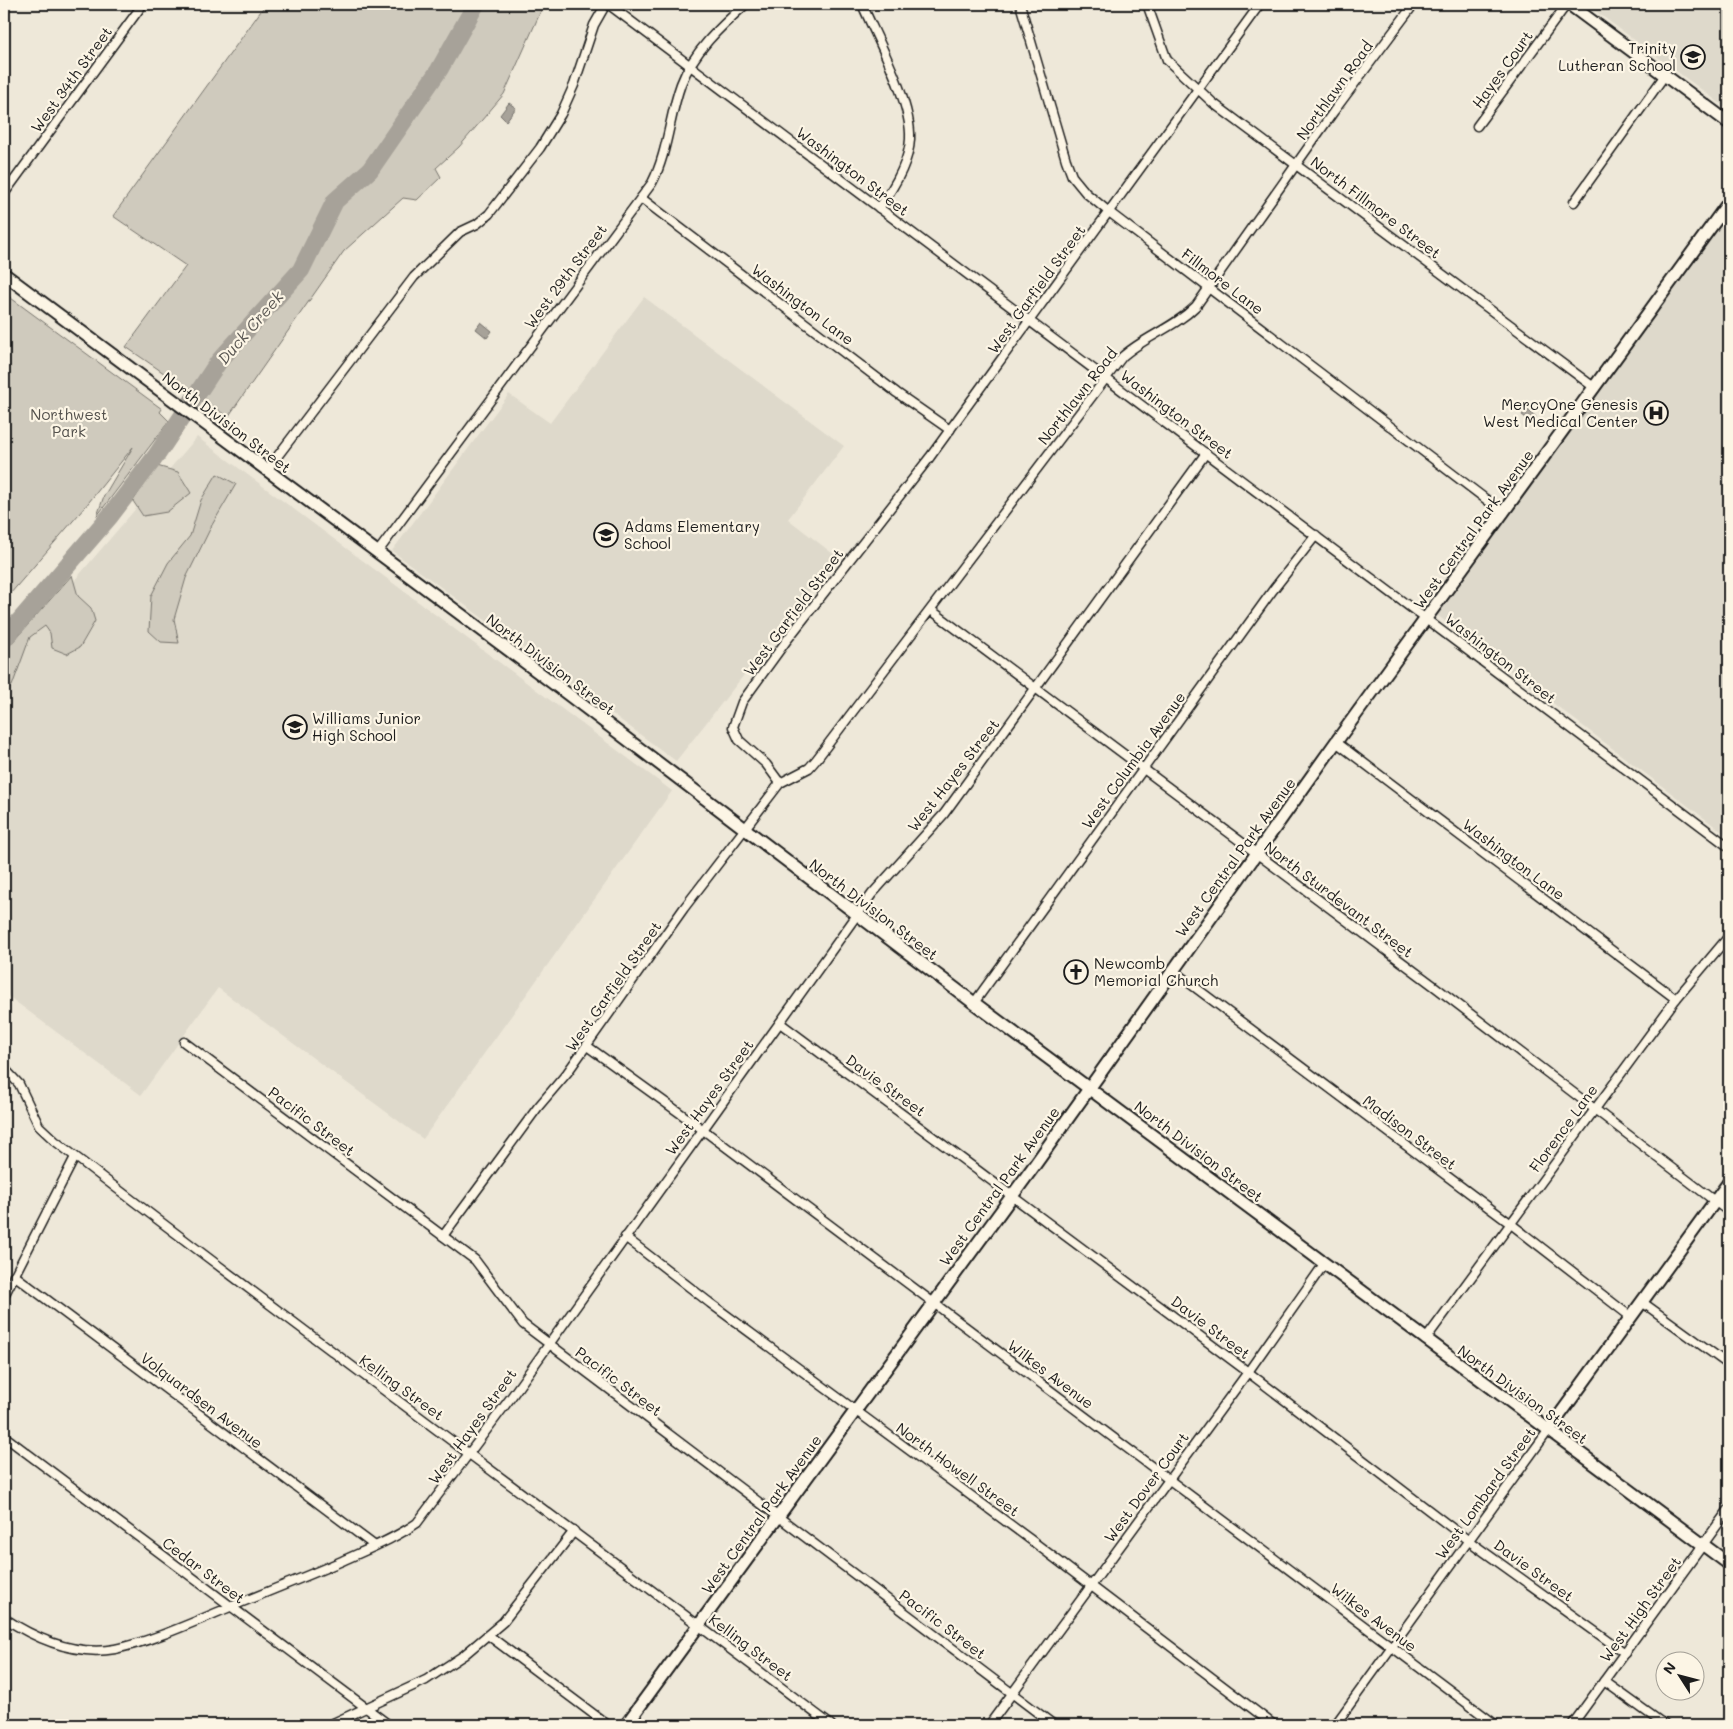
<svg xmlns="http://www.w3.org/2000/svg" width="1733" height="1729" font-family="Mali,sans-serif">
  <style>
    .built { fill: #ded9cb }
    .green { fill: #cfcabd; stroke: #76736c }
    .water { fill: #a7a299; stroke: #6f6c67 }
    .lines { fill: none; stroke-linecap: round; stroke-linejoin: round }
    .river { stroke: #a7a299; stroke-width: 18 }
    .street-casing { stroke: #1c1c1c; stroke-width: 11 }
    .secondary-casing { stroke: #1c1c1c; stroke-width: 15 }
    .street { stroke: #fcf5e5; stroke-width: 8 }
    .secondary { stroke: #fcf5e5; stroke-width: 11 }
    .labels { text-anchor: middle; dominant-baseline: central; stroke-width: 4.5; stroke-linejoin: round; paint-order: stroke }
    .poi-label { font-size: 15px; fill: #1c1c1c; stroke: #fcf5e5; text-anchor: start }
    .street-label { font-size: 15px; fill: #1c1c1c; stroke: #fcf5e5 }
    .park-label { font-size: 15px; fill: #52504c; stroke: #fcf5e5 }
    .water-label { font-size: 16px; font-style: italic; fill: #5b5854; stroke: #fcf5e5 }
  </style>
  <rect width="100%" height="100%" fill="#eee8d9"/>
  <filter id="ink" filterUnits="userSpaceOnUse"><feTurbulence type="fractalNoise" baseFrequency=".02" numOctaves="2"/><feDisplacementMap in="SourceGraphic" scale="10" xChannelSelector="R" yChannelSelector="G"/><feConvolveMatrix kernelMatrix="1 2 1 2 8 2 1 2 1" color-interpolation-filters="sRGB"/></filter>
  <g filter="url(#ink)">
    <g class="built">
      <polygon points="1586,4 1729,4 1729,110"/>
      <polygon points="1729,211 1729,837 1437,615"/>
      <polygon points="644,297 844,446 788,519 837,557 676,761 392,551 509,394 550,423"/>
      <polygon points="197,437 672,791 423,1139 218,988 141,1095 4,993 4,663"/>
    </g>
    <g class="green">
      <polygon points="266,4 544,4 504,94 459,147 436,168 441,177 417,200 403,198 344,251 228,417 126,347 186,266 113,216"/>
      <polygon points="4,293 162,409 160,412 169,421 97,516 104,496 133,447 85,507 4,601"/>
      <polygon points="157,466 178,472 191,493 167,512 143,516 133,501"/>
      <polygon points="217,474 236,484 212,525 186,578 174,619 179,643 161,642 149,631 151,596 168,563 190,536 201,500"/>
      <polygon points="72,575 78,596 91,608 95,621 80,647 67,654 52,648 50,633 45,626 30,637 12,686 4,688 4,652"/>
    </g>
    <g class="water">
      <polygon points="509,103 516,108 506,121 500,115"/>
      <polygon points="481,322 492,331 487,338 476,329"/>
      <polygon points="1527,409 1536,417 1533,423 1522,415"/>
    </g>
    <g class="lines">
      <polyline class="river" points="4,639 110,516 156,456 219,361 301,270 335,201 370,170 439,70 476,4"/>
      <g class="street-casing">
        <g id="street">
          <polyline points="608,4 1729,847"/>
          <path d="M 862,4 C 877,39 912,102 910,139 C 909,164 893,189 879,208"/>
          <polyline points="1020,4 1066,160 1072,176 1086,193 1109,212 1504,513"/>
          <polyline points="1147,4 1167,60 1213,103 1595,388"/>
          <polyline points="1477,126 1567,4"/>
          <polyline points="4,194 143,4"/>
          <polyline points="641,198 897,393 950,430"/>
          <polyline points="1574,202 1665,75"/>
          <polyline points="267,470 414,277 460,232 477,224 489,214 540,148 561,114 574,85 594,25 606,4"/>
          <path d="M 377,553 L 652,183 C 668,152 669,117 681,84 C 693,52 721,26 746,4"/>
          <polyline points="931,610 1434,986 1729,1212"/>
          <polyline points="1336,742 1676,999"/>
          <polyline points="780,783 766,764 739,740 733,727 742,702 787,640 930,457 1260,4"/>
          <polyline points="1172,970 1511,1224 1631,1317"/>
          <polyline points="974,1003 1273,590 1316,535"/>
          <polyline points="780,1023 1248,1372 1469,1541 1625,1653"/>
          <polyline points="184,1042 475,1260 523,1324 1054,1725"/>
          <polyline points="587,1046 702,1129 1496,1725"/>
          <path d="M 4,1068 L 19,1084 L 39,1126 L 55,1141 C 312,1339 573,1530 831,1725"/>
          <path d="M 443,1236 L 538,1107 L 567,1073 L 684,908 L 780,783 L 809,768 L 816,760 L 1122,357 C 1144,337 1174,328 1196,306 L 1334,111 L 1414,4"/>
          <polyline points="625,1237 710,1303 1031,1540 1274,1725"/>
          <polyline points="14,1275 375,1546"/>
          <polyline points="4,1296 75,1157"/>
          <polyline points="1642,1302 1729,1365"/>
          <polyline points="1425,1340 1676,999 1729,936"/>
          <polyline points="4,1436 389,1725"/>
          <path d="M 4,1618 C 36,1639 76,1656 115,1649 C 150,1642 196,1621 230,1607 C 267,1592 305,1577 342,1561 C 368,1549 394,1539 417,1523 L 512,1396 L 872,894 L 944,814 L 1206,453"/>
          <polyline points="488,1635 608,1725"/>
          <polyline points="1604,1681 1665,1725"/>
          <polyline points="329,1725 426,1680 464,1655 503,1622 574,1531"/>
          <polyline points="989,1725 1248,1372 1324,1264"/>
          <polyline points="1335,1725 1548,1431"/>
          <polyline points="1572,1725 1729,1509"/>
        </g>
      </g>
      <g class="secondary-casing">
        <g id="secondary">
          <polyline points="1569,4 1729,123"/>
          <polyline points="4,274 565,692 974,1003 1729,1564"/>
          <polyline points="1548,1431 1729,1182"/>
          <polyline points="626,1725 1034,1166 1336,742 1729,202"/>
        </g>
      </g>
      <use href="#street" class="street"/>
      <use href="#secondary" class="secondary"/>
    </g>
  </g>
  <defs>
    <g id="school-ring" transform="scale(1.25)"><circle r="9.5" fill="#fcf5e5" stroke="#1c1c1c" stroke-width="1.5"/><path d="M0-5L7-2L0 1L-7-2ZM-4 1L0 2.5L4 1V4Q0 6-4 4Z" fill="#1c1c1c"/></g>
    <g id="hospital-ring" transform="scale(1.25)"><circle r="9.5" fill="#fcf5e5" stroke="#1c1c1c" stroke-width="1.5"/><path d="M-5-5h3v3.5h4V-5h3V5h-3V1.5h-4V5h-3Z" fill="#1c1c1c"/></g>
    <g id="church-ring" transform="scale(1.25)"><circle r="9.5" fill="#fcf5e5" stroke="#1c1c1c" stroke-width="1.5"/><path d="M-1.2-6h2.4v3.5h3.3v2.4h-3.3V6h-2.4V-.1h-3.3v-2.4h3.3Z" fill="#1c1c1c"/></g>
  </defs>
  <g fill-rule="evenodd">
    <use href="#school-ring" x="1693" y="57"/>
    <use href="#hospital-ring" x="1656" y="413"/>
    <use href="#school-ring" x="606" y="535"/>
    <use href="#school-ring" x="295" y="727"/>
    <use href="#church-ring" x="1076" y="972"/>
  </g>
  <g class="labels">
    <g class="poi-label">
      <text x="1676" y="48" text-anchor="end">Trinity<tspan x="1676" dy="17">Lutheran School</tspan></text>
      <text x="1638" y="404" text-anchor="end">MercyOne Genesis<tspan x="1638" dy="17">West Medical Center</tspan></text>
      <text x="624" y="526">Adams Elementary<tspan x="624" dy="17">School</tspan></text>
      <text x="312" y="718">Williams Junior<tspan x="312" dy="17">High School</tspan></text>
      <text x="1094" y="963">Newcomb<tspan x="1094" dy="17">Memorial Church</tspan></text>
    </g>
    <g class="street-label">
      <text transform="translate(1502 69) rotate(-54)">Hayes Court</text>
      <text transform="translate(71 79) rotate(-54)">West 34th Street</text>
      <text transform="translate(1334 90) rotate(-54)">Northlawn Road</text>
      <text transform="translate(853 171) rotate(37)">Washington Street</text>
      <text transform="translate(1376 207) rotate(37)">North Fillmore Street</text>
      <text transform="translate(565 276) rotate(-53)">West 29th Street</text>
      <text transform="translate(1223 281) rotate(37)">Fillmore Lane</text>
      <text transform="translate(1036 289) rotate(-54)">West Garfield Street</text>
      <text transform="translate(803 304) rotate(37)">Washington Lane</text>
      <text transform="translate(1077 396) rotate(-52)">Northlawn Road</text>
      <text transform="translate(1177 414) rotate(37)">Washington Street</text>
      <text transform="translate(227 422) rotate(37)">North Division Street</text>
      <text transform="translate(1473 529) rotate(-54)">West Central Park Avenue</text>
      <text transform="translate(793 612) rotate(-53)">West Garfield Street</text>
      <text transform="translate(1501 658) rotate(38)">Washington Street</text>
      <text transform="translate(551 664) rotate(37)">North Division Street</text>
      <text transform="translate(1133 760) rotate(-54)">West Columbia Avenue</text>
      <text transform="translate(953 775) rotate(-52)">West Hayes Street</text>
      <text transform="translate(1235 857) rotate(-54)">West Central Park Avenue</text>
      <text transform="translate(1514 859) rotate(37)">Washington Lane</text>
      <text transform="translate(1339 899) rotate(37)">North Sturdevant Street</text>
      <text transform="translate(874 909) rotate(37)">North Division Street</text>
      <text transform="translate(613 986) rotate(-55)">West Garfield Street</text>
      <text transform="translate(886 1085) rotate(36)">Davie Street</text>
      <text transform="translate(709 1097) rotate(-54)">West Hayes Street</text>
      <text transform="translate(312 1121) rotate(37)">Pacific Street</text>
      <text transform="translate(1563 1128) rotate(-54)">Florence Lane</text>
      <text transform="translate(1410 1132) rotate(37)">Madison Street</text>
      <text transform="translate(1199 1151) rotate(37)">North Division Street</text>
      <text transform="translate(999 1186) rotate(-54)">West Central Park Avenue</text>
      <text transform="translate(1211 1327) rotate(37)">Davie Street</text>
      <text transform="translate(1051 1374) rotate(37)">Wilkes Avenue</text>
      <text transform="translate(619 1381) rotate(37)">Pacific Street</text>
      <text transform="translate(402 1387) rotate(36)">Kelling Street</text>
      <text transform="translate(1523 1394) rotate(36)">North Division Street</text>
      <text transform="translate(202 1400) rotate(37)">Volquardsen Avenue</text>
      <text transform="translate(472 1426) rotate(-54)">West Hayes Street</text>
      <text transform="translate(958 1469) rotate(36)">North Howell Street</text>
      <text transform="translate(1146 1487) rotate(-54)">West Dover Court</text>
      <text transform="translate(1485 1493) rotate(-54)">West Lombard Street</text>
      <text transform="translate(761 1514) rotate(-54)">West Central Park Avenue</text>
      <text transform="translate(204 1570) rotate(37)">Cedar Street</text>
      <text transform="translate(1534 1570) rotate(36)">Davie Street</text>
      <text transform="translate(1640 1609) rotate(-54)">West High Street</text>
      <text transform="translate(1374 1617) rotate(37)">Wilkes Avenue</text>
      <text transform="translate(943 1624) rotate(37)">Pacific Street</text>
      <text transform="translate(751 1647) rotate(37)">Kelling Street</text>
    </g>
    <g class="park-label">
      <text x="69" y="414">Northwest<tspan x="69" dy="17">Park</tspan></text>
    </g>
    <g class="water-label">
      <text transform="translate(250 327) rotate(-49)">Duck Creek</text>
    </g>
  </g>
  <rect width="1733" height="1729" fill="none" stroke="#fcf5e5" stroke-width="20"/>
  <rect x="10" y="10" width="1713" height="1709" fill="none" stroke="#1c1c1c" stroke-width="2" filter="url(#ink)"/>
  <g transform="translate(1680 1676) rotate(306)"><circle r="24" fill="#fcf5e5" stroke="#a29e95"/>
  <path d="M0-4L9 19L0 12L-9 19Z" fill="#1c1c1c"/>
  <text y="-8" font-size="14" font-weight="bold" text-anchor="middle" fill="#1c1c1c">N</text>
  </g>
</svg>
